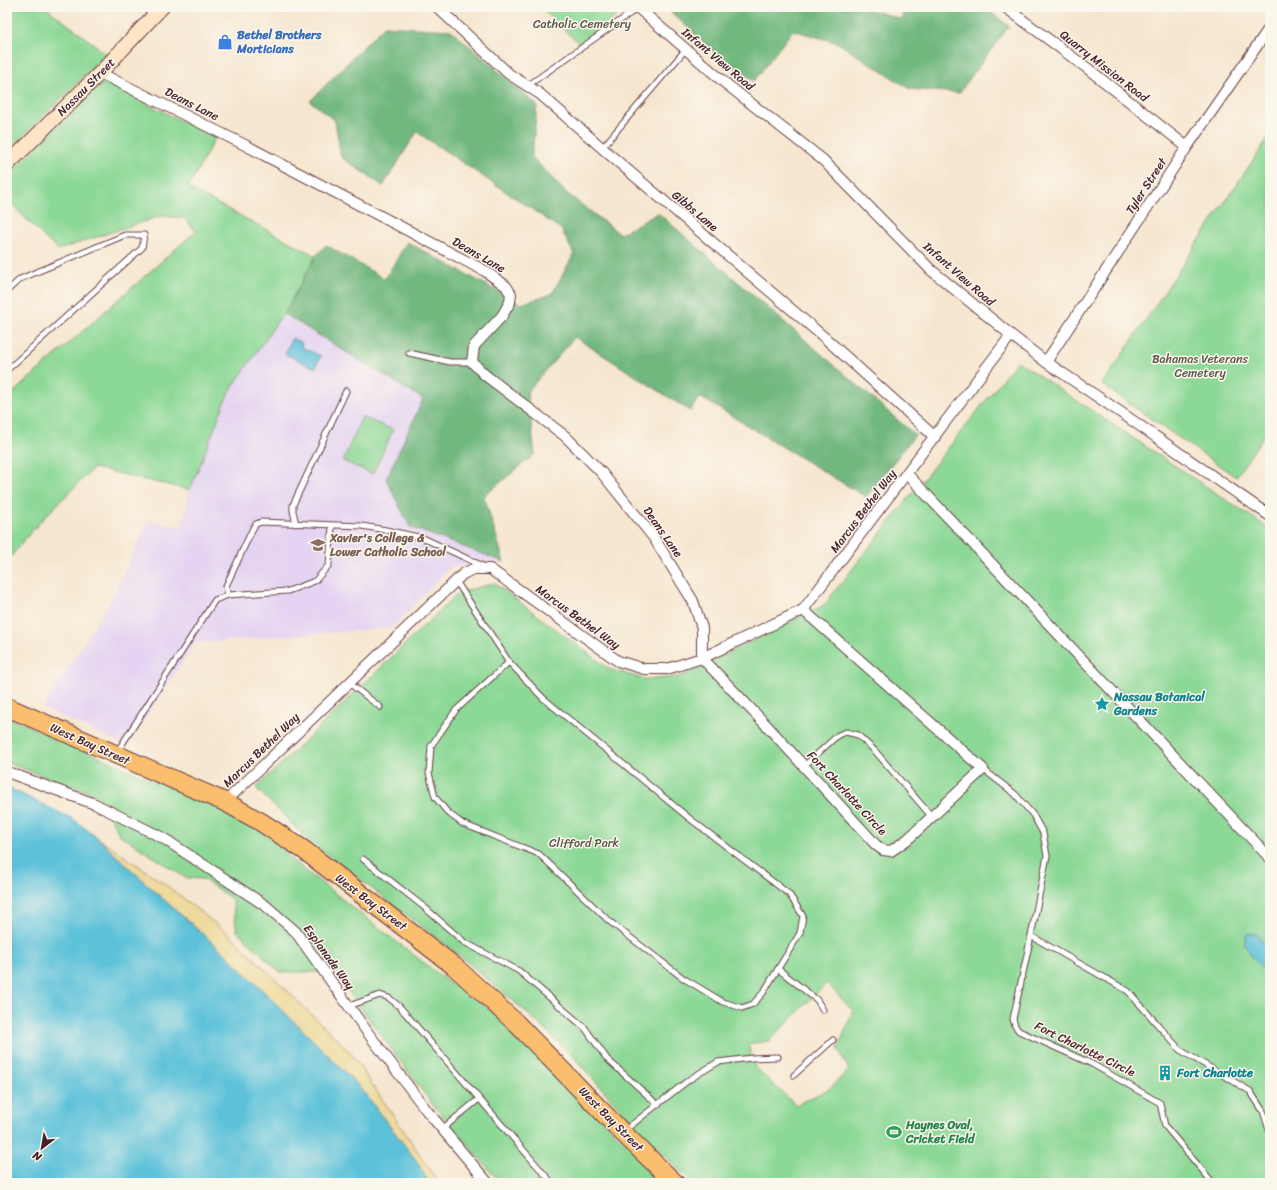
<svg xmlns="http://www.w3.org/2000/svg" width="1277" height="1190" font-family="Sriracha,sans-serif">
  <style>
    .built { fill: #e4d3f2 }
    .green { fill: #8cd896; stroke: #6b7c60; fill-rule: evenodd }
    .forest { fill: #71b87f; stroke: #5e6c55 }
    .sand { fill: #eeda9e; stroke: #9c7c64 }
    .water { fill: #5bc1d9; stroke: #527082 }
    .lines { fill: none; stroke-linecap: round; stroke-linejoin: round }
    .lane-casing { stroke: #643d44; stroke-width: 7 }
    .street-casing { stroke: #643d44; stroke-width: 12 }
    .secondary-casing { stroke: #643d44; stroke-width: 16 }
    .highway-casing { stroke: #643d44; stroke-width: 20 }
    .lane { stroke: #fff; stroke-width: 5 }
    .street { stroke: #fff; stroke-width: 10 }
    .secondary { stroke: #fde5c5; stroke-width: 14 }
    .highway { stroke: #fbbd6e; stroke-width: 18 }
    .labels { text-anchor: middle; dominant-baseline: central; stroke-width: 3; stroke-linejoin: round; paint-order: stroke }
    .park-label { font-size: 12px; fill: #5e564b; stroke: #fbf7ec }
    .shop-label { font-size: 12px; font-weight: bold; fill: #366cbe; stroke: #fbf7ec; text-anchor: start }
    .street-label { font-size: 12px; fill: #4a1f2b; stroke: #fbf7ec }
    .education-label { font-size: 12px; font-weight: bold; fill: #785e54; stroke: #fbf7ec; text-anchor: start }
    .culture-label { font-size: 12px; font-weight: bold; fill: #0d838f; stroke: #fbf7ec; text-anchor: start }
    .leisure-label { font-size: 12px; font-weight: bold; fill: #27864d; stroke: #fbf7ec; text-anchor: start }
  </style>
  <rect width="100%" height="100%" fill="#fbf7ec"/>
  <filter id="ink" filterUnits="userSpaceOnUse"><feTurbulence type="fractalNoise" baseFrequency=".025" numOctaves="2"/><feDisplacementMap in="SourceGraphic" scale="8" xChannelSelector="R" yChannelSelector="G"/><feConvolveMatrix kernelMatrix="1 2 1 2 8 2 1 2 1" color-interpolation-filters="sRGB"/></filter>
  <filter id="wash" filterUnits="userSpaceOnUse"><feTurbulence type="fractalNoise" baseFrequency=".012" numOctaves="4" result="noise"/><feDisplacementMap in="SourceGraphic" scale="16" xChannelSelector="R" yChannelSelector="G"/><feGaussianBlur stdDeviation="0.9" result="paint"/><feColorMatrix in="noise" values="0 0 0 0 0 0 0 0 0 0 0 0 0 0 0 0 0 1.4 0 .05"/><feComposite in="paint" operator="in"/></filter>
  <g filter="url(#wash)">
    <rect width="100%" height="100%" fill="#f6e6cf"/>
    <polygon class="built" points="284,314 460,421 504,562 450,567 392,628 195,643 127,746 43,708 112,598 148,521 182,527 190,490 228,394 279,319"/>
    <g class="green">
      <polygon points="7,7 45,7 107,54 7,151"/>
      <polygon points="540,7 625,7 626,8 581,45"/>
      <path d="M 104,82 L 215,138 L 188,188 L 316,256 L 284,314 L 279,319 L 228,394 L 190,490 L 94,468 C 64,498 32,527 7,562 L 7,398 L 196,231 L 184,218 L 161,216 L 57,250 L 7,200 L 7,176 Z"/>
      <polygon points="1270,135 1270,426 1236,477 1102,385"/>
      <path d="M 1017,361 L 1270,529 L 1270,1183 L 693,1183 L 645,1137 L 571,1054 L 525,1011 L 460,956 L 307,839 L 256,788 L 458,593 L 494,583 L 609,669 L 647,680 L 682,676 L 824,605 ZM 827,983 L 853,1011 L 838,1048 L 849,1070 L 829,1089 L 796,1105 L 755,1068 L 748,1044 L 769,1041 Z"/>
      <polygon points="362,417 393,430 373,474 343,461"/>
      <polygon points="7,717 206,803 257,828 281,844 288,857 451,984 462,988 491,1011 667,1183 501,1183 432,1104 334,972 280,972 237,931 232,899 203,879 186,878 120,835 97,795 7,763"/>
    </g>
    <g class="forest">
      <polygon points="666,7 863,7 900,19 908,7 983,7 1009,26 959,93 910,89 838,43 793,30 754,81 707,46"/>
      <polygon points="384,26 451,30 537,105 532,157 565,192 620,234 658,213 915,435 866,497 700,397 690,411 575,337 527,392 535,454 484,496 504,562 410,527 386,479 423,399 284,314 316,256 326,245 385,279 407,242 521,304 552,294 574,254 561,229 417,132 383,186 341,157 335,121 310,101"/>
    </g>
    <polygon class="sand" points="95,836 166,885 231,936 350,1052 439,1183 406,1183"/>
    <g class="water">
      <polygon points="292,338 302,343 301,347 321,356 315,368 285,354"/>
      <polygon points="7,787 73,819 95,836 162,898 229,957 358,1085 416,1160 429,1183 7,1183"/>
      <path d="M 1252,933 L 1257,934 L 1270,952 L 1270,974 C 1258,966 1251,956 1244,943 L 1247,934 Z"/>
    </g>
  </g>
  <g filter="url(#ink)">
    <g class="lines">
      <g class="lane-casing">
        <g id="lane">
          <polyline points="527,86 638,8"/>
          <polyline points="602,148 686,49"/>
          <polyline points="7,291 20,279 125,235 144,235 142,248 7,370"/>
          <polyline points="409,353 450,362 472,362"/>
          <polyline points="296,524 293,511 293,505 346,391"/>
          <polyline points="456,581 509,662 543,698 689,818 789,894 803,916 800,933 763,993 753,1004 742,1008 723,1002 683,978 609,921 539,854 463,824 448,813 435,797 429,773 431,746 456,710 509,662"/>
          <polyline points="228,595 226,586 253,528 256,524 261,522 362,526 386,530 423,538 485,567"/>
          <polyline points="349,683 380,707"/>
          <polyline points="117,752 215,600 228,595 288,591 315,581 329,565 332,526"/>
          <polyline points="804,766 838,735 846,732 858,735 875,751 932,817"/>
          <polyline points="983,769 1015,794 1033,815 1043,833 1047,856 1031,936 1013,1019 1015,1026 1019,1031 1092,1064 1160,1103 1165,1126 1213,1183"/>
          <polyline points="363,859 424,907 464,942 519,971 585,1028 607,1059 657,1104"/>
          <polyline points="1031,936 1128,991 1180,1050 1250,1091 1263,1111 1270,1133"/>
          <polyline points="778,969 817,1000 823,1010"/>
          <polyline points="349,1006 380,995 389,998 399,1006 552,1183"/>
          <polyline points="794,1075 833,1040"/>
          <polyline points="442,1129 479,1099"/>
          <polyline points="625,1130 690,1079 718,1062 752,1058 778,1057"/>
        </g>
      </g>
      <g class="street-casing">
        <g id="street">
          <polyline points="437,7 509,74 540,94 617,161 825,338 935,437"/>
          <polyline points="637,7 725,83 823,160 931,270 1011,335 1046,362 1123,414 1270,516"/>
          <polyline points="1005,7 1087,68 1187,147"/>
          <polyline points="100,73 245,145 485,271 506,286 511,294 510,302 502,316 474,346 472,362 485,375 565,436 601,472 654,538 693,601 702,628 702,658 769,728 876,845 883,850 891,851 908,839 983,769 803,610"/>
          <polyline points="1046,362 1187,147 1270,27"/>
          <polyline points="907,474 1270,858"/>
          <polyline points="7,772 95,804 163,838 266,906 295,931 368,1033 427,1111 488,1183"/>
          <polyline points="225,802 463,574 473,569 490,569 618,661 644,669 667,669 702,658 803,610 1011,335"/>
        </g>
      </g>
      <g class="secondary-casing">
        <polyline id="secondary" points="7,165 100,73 162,7"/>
      </g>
      <g class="highway-casing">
        <polyline id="highway" points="7,707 225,802 261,822 304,850 454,966 516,1023 622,1132 675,1183"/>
      </g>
      <use href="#lane" class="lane"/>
      <use href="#street" class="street"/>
      <use href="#secondary" class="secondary"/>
      <use href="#highway" class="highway"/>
    </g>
  </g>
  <defs>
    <g id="shop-bare" transform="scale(1.2)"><path d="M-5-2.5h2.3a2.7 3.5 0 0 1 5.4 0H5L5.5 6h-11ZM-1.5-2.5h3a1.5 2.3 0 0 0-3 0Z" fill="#3f7fe0" stroke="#fbf7ec" stroke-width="2.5" paint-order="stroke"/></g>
    <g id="school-bare" transform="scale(1.2)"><path d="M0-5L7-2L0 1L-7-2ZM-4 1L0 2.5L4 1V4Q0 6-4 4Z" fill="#8d6e63" stroke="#fbf7ec" stroke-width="2.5" paint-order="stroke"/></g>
    <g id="sight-bare" transform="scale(1.2)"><path d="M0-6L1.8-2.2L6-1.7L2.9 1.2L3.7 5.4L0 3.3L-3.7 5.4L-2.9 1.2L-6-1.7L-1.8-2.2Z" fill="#0f9aa8" stroke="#fbf7ec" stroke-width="2.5" paint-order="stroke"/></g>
    <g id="building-bare" transform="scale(1.2)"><path d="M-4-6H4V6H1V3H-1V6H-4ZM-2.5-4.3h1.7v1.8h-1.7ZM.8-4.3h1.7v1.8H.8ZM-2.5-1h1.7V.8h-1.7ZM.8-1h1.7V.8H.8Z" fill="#0f9aa8" stroke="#fbf7ec" stroke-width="2.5" paint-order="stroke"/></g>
    <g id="stadium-bare" transform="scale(1.2)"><path d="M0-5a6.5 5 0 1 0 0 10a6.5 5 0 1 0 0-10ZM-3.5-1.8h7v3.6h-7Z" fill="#2e9e5b" stroke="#fbf7ec" stroke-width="2.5" paint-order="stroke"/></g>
  </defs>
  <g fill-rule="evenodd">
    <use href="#shop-bare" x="225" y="42"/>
    <use href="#school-bare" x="318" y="545"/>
    <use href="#sight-bare" x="1102" y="704"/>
    <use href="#building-bare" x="1165" y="1073"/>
    <use href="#stadium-bare" x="894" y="1132"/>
  </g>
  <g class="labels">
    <g class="park-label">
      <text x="582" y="24">Catholic Cemetery</text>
      <text x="1200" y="359">Bahamas Veterans<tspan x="1200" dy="14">Cemetery</tspan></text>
      <text x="584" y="843">Clifford Park</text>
    </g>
    <g class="shop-label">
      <text x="237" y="35">Bethel Brothers<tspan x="237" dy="14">Morticians</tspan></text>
    </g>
    <g class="street-label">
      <text transform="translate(718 59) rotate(40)">Infant View Road</text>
      <text transform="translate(1104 66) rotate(38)">Quarry Mission Road</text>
      <text transform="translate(86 87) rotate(-45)">Nassau Street</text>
      <text transform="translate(192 104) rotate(27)">Deans Lane</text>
      <text transform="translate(1146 186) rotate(-57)">Tyler Street</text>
      <text transform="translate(695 211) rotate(40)">Gibbs Lane</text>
      <text transform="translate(479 255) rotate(30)">Deans Lane</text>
      <text transform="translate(959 274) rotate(41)">Infant View Road</text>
      <text transform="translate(863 511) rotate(-53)">Marcus Bethel Way</text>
      <text transform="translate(663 532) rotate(55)">Deans Lane</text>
      <text transform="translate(578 617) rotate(36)">Marcus Bethel Way</text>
      <text transform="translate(90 744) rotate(24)">West Bay Street</text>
      <text transform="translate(261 750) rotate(-44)">Marcus Bethel Way</text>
      <text transform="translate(847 793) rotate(47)">Fort Charlotte Circle</text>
      <text transform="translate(371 902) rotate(37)">West Bay Street</text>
      <text transform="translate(329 957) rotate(54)">Esplanade Way</text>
      <text transform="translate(1085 1049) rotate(26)">Fort Charlotte Circle</text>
      <text transform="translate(611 1119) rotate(45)">West Bay Street</text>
    </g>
    <g class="education-label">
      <text x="330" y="538">Xavier's College &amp;<tspan x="330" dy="14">Lower Catholic School</tspan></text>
    </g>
    <g class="culture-label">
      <text x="1114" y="697">Nassau Botanical<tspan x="1114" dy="14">Gardens</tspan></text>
      <text x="1177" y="1073">Fort Charlotte</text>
    </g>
    <g class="leisure-label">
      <text x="906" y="1125">Haynes Oval,<tspan x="906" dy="14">Cricket Field</tspan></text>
    </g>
  </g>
  <rect width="1277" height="1190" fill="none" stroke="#fbf7ec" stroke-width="24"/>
  <g transform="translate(42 1148) rotate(211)" stroke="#fbf7ec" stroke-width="3" paint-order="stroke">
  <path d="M0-3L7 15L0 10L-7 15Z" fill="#4a1f2b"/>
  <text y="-6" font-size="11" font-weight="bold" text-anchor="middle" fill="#4a1f2b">N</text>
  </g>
</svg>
